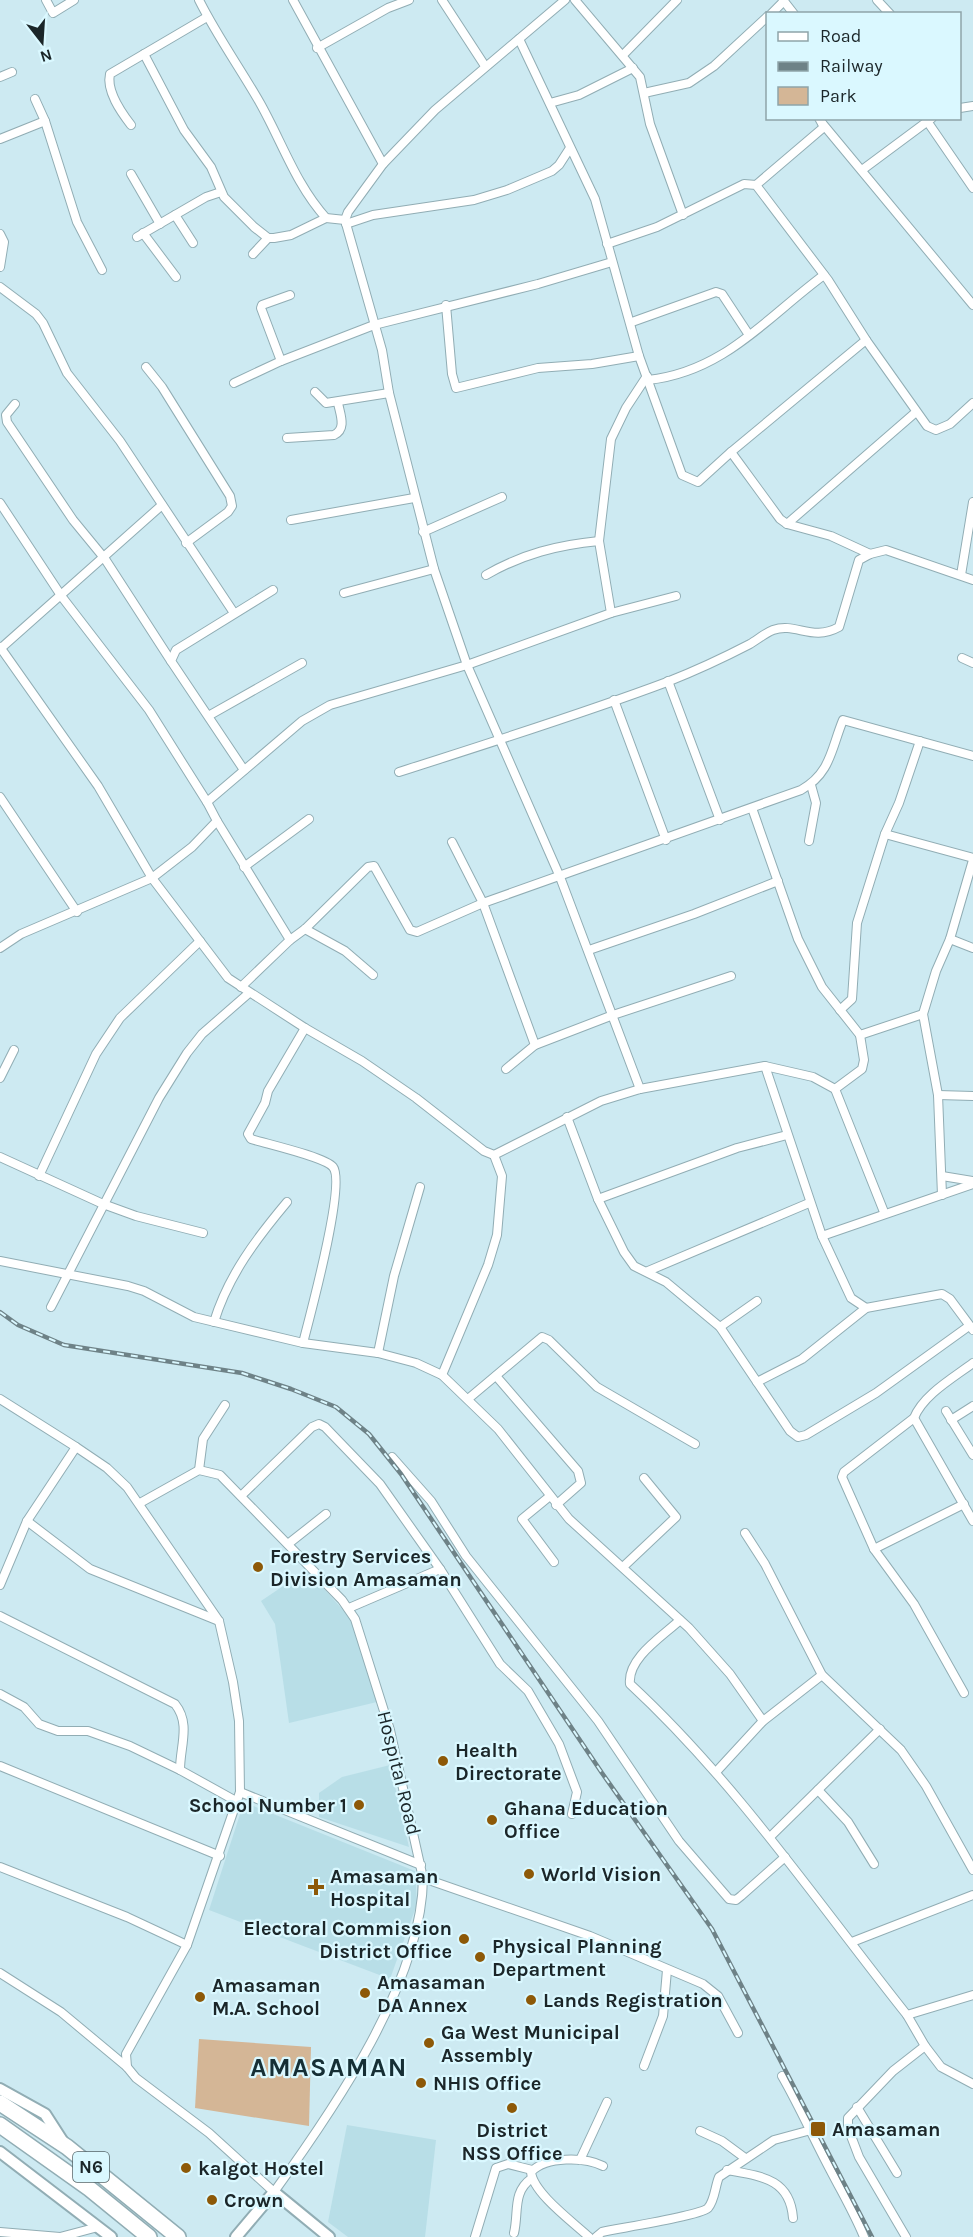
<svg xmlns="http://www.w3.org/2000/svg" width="973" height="2237" font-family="Karla,sans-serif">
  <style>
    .built { fill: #b8dee7 }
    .green { fill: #d4b696 }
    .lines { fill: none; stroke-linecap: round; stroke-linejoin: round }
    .street-casing { stroke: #91adb4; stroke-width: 10 }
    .secondary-casing { stroke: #91adb4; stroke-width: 14 }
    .highway-casing { stroke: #91adb4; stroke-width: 18 }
    .street { stroke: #fff; stroke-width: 8 }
    .secondary { stroke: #fff; stroke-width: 10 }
    .highway { stroke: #fff; stroke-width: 15 }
    .rail-casing { stroke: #6e8287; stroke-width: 4.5 }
    .rail { stroke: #daf8ff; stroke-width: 2; stroke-dasharray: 7; stroke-linecap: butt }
    .poi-dot { fill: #8d5908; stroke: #daf8ff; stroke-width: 2 }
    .labels { text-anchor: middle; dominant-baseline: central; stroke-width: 4.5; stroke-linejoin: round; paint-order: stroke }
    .shield { fill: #daf8ff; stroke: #546569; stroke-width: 1.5 }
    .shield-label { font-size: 18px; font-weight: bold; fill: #1b2629 }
    .poi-label { font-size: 20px; font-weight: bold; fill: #1b2629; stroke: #daf8ff; text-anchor: start }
    .street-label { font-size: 20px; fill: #1b2629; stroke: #daf8ff }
    .district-label { font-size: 26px; font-weight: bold; letter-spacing: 1.5px; fill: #162f35; stroke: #daf8ff }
  </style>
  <rect width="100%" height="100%" fill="#cdeaf2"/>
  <g class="built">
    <polygon points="307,1570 352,1620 377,1702 289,1723 275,1624 261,1601"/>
    <polygon points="390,1765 409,1847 319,1817 319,1793 342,1777"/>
    <polygon points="251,1805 415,1871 417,1904 390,1979 209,1910 242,1808"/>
    <polygon points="347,2125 436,2140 425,2237 348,2237 328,2222"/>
  </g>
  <polygon class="green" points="199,2039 311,2047 309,2126 195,2108"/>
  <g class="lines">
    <g class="street-casing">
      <g id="street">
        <polyline points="46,0 53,13 74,0"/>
        <path d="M 199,0 C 217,36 240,68 260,103 C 282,142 296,185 326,218 L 345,220"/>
        <polyline points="293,0 383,164"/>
        <polyline points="442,0 485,66"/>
        <polyline points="565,0 435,110 383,164 348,212 345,220 382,350 389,393 434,569 467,665 560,877 640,1089"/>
        <polyline points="575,0 640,77 650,124 683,215"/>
        <polyline points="783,0 794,14"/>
        <polyline points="877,0 890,14"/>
        <polyline points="771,14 784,1"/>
        <polyline points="519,39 595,199 639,356 682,475 698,482 731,452"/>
        <polyline points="317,48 388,8 409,0"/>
        <polyline points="144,54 184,130 211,167 224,197 254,227 268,238 274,238 291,235 326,218"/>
        <polyline points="623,55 677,0"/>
        <polyline points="0,77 12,72"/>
        <polyline points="644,93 689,83 714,66 768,16"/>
        <polyline points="35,99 45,121 77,222 102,270"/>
        <polyline points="550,103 579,95 633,68"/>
        <polyline points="960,108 973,106"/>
        <polyline points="927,121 973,188"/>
        <polyline points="822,123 973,305"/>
        <path d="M 131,125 C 121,112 106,91 110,74 L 207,17"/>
        <polyline points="0,139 45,121"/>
        <polyline points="862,170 932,118"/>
        <polyline points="131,174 160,224"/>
        <polyline points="756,185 824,127 819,118"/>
        <polyline points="175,215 193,243"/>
        <polyline points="346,224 373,215 474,200 507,190 552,171 559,165 570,148"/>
        <polyline points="143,233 176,277"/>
        <polyline points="0,234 4,242 0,267"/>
        <polyline points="137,237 206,197 221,192"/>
        <polyline points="607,244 657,227 744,184 756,185 828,280 866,340 927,426 936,430 950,424 973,403"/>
        <polyline points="253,254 268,238"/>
        <polyline points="0,287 36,314 43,323 67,373 120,441 234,613"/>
        <polyline points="446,305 452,374 456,388 538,368 592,364 639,356"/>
        <polyline points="632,322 716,292 722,294 749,335"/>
        <polyline points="866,340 731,452 780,519 787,524 916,412"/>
        <polyline points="281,361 261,308 262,305 290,295"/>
        <polyline points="146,367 162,387 230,496 232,506 228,512 186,543"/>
        <path d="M 648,380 C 724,372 767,317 824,275"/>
        <polyline points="234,383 281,361 374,325 538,284 612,262"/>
        <polyline points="315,392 326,403 389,393"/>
        <polyline points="15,404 6,415 7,422 73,520 105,559 171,661"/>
        <path d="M 287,438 L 334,435 C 347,429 340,414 338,403"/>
        <polyline points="0,503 62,597 149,710 207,802"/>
        <polyline points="291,520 414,498"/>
        <polyline points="787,524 831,536 870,554"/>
        <polyline points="423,532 502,497"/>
        <path d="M 486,575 C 522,554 558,545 599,541"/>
        <polyline points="961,575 973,502"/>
        <polyline points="344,593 434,569"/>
        <polyline points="611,613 676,596"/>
        <polyline points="0,647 98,786 152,878 228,978 305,1028 362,1061 416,1098 484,1151 494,1155 601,1101 640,1089 765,1066 813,1077 835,1089 884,1212"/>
        <polyline points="0,649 162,505"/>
        <polyline points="962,658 973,663"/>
        <polyline points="668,681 720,820"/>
        <polyline points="614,700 666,840"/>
        <polyline points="210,715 302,663"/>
        <polyline points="920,741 899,803 885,834 973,858"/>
        <polyline points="244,770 171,661 176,650 273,590"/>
        <path d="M 399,772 C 489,743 579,715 667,682 C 695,671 723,658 750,644 C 757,640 765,633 773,630 C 796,622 812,642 839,627 L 859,560 L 870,554 L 886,550 L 973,580"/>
        <polyline points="0,797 77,912"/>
        <polyline points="752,808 798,939 822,987 860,1035 923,1014"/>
        <polyline points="217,821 290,940 305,929 368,867 374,866 410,930 417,932 483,903 452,842"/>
        <polyline points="809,841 816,803 811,785"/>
        <polyline points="244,867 309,819"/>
        <polyline points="305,929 345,951 373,975"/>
        <polyline points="950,939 973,948"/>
        <polyline points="0,948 21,934 152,878 192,847 217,821 207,802 302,721 330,705 467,665 611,613 599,541 611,439 626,408 647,376"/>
        <polyline points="589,950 694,914 778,881"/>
        <polyline points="241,987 290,940"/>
        <polyline points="840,1010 852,999 857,923 885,834"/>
        <path d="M 535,1045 L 483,903 L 801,790 C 831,773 831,749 843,720 L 973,756"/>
        <polyline points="765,1066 822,1236 851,1298 866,1308"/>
        <polyline points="506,1069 535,1045 613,1015 731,976"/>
        <polyline points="0,1078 14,1050"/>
        <polyline points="835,1089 862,1069 864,1060 860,1035"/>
        <polyline points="938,1095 973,1096"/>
        <polyline points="567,1117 598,1199 624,1252 634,1266 666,1282 720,1327 757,1382 802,1359 866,1308 942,1294 950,1299 973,1330"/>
        <polyline points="0,1157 103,1204 136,1216 203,1233"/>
        <polyline points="39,1176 96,1054 120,1018 200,941"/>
        <polyline points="942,1176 973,1181"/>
        <polyline points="942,1195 938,1095 923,1014 936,971 950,939 973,860"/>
        <polyline points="598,1199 737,1148 787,1135"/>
        <polyline points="822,1236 973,1184"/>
        <polyline points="0,1261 128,1286 144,1291 194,1317 303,1343 378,1353 416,1363 442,1375 498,1429 569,1519 689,1628 730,1674 763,1721"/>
        <polyline points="648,1271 809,1203"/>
        <polyline points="51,1307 159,1098 187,1053 202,1034 249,993"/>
        <path d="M 214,1322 C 228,1276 256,1239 287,1202"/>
        <polyline points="720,1327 757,1301"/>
        <path d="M 303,1343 C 310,1316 346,1183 333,1167 C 325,1157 267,1144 251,1139 L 248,1134 L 265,1103 L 268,1091 L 305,1028"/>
        <polyline points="378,1353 394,1276 420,1187"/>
        <polyline points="442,1375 488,1265 497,1235 502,1176 494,1155"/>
        <polyline points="496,1376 578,1471 581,1483 556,1505"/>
        <polyline points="757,1382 790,1431 798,1437 806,1435 876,1393 969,1326"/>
        <polyline points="0,1399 76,1447 107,1468 127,1487 219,1621 233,1682 239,1721 240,1792 187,1945 126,2054 127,2067"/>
        <polyline points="468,1399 542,1337 549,1340 597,1387 695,1444"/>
        <polyline points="946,1411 973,1455"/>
        <polyline points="914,1418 973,1521"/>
        <polyline points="951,1420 973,1406"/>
        <polyline points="392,1457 431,1501 466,1556 598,1721 679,1841 729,1899 736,1900 741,1896 785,1857"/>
        <polyline points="199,1470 203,1439 225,1405"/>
        <polyline points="241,1496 312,1427 319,1424 325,1427 380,1484 440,1569"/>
        <polyline points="550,1496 522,1519 554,1562"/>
        <polyline points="27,1521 90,1569 219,1621"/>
        <polyline points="745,1533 765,1564 822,1675 901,1750 926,1786 973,1870"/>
        <polyline points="288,1544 326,1514"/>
        <polyline points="874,1549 964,1504"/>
        <polyline points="623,1567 676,1517 644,1478"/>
        <polyline points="0,1585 27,1521 76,1447"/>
        <polyline points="349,1608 440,1569 500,1664 528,1691 559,1744 577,1792 572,1814"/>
        <path d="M 0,1616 L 175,1704 C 191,1724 180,1746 180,1770 L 236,1801"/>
        <path d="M 680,1620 C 663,1636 627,1658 630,1684 C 736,1782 817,1902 907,2015 L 925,2046 L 893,2071 L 848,2118 L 848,2128 L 859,2157 L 906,2237"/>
        <path d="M 964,1693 L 914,1604 L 874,1549 L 842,1477 L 844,1472 L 914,1418 C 923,1395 953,1378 973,1363"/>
        <polyline points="0,1694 24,1707 39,1724 58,1731 88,1731 130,1746 180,1770"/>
        <polyline points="0,1766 220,1856"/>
        <polyline points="716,1772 763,1721 822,1675"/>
        <polyline points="818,1790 848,1822 874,1864"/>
        <polyline points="240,1792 421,1865"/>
        <polyline points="771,1836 880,1729"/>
        <polyline points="0,1867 127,1917 187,1945"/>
        <polyline points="423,1878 590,1936 703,1984 718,1996 738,2033"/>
        <polyline points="852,1942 973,1895"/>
        <path d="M 0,1973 L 61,2012 L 127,2067 L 136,2078 L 209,2133 L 274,2192 C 334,2109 422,1982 423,1878 L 390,1730 L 355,1619 L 342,1600 L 220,1475 L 199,1470 L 140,1503"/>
        <polyline points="907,2015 973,1995"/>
        <polyline points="925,2046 941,2067 973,2084"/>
        <polyline points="644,2066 663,2016 667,1970"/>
        <path d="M 782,2076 C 801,2109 815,2142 833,2175 C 844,2196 855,2215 864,2237"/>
        <polyline points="857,2107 897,2173"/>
        <polyline points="700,2131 722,2141 745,2158"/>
        <polyline points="580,2160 607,2102"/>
        <path d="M 727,2170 C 760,2176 790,2178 793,2218"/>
        <polyline points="0,2232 60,2237 98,2227"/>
        <path d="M 514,2233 C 519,2212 512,2192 532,2178"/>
        <polyline points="475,2237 496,2168 508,2164 532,2170"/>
        <path d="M 589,2237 C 573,2222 533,2193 531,2172 C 546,2156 585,2157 603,2166"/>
        <path d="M 596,2237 L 602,2232 C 620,2228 699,2216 708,2208 C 715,2200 715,2186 719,2177 L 774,2140 L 811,2130"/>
      </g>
    </g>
    <g class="secondary-casing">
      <g id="secondary">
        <polyline points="0,2089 45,2114 63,2142"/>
        <polyline points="0,2152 111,2237"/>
        <polyline points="236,2237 274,2192 329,2237"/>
      </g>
    </g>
    <g class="highway-casing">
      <g id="highway">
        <polyline points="0,2103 67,2147 178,2237"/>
        <polyline points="0,2125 90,2189 149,2237"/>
      </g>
    </g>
    <use href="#street" class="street"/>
    <use href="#secondary" class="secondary"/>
    <use href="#highway" class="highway"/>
    <g class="rail-casing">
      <polyline id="rail" points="0,1312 18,1325 64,1345 242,1373 291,1389 336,1407 369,1434 401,1474 602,1773 712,1929 872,2237"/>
    </g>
    <use href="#rail" class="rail"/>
  </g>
  <g class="poi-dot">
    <circle cx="258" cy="1567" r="6"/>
    <circle cx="443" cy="1761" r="6"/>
    <circle cx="359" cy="1805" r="6"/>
    <circle cx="492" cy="1820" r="6"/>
    <circle cx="529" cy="1874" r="6"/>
    <path d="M313 1878h6v6h6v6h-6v6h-6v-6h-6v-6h6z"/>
    <circle cx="464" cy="1939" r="6"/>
    <circle cx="480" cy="1957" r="6"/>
    <circle cx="365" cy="1993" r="6"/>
    <circle cx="200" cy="1997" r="6"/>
    <circle cx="531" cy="2000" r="6"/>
    <circle cx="429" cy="2043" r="6"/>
    <circle cx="421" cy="2083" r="6"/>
    <circle cx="512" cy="2108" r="6"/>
    <rect x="810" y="2121" width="16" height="16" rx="3"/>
    <circle cx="186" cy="2168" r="6"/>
    <circle cx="212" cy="2200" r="6"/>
  </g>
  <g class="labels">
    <rect class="shield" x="73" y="2152" width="36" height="30" rx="4.5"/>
    <g class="shield-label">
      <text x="91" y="2167">N6</text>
    </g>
    <g class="poi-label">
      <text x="270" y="1556">Forestry Services<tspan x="270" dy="23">Division Amasaman</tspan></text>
      <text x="455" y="1750">Health<tspan x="455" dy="23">Directorate</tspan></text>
      <text x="347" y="1805" text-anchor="end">School Number 1</text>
      <text x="504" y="1808">Ghana Education<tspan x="504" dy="23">Office</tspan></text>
      <text x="541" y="1874">World Vision</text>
      <text x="330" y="1876">Amasaman<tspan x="330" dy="23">Hospital</tspan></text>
      <text x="452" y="1928" text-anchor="end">Electoral Commission<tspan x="452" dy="23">District Office</tspan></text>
      <text x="492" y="1946">Physical Planning<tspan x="492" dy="23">Department</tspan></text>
      <text x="377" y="1982">Amasaman<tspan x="377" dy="23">DA Annex</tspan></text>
      <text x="212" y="1985">Amasaman<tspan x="212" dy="23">M.A. School</tspan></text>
      <text x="543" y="2000">Lands Registration</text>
      <text x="441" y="2032">Ga West Municipal<tspan x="441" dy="23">Assembly</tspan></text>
      <text x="433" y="2083">NHIS Office</text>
      <text x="832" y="2129">Amasaman</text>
      <text x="512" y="2130" text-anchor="middle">District<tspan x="512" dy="23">NSS Office</tspan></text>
      <text x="198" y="2168">kalgot Hostel</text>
      <text x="224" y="2200">Crown</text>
    </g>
    <g class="street-label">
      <text transform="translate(399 1773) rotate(76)">Hospital Road</text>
    </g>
    <g class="district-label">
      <text x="329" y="2067">AMASAMAN</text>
    </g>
  </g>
  <rect x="766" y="12" width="195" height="108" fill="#daf8ff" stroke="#8ea4a9" stroke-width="1.5"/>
  <rect x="778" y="32" width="30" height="9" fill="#ffffff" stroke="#8ea4a9" stroke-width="1.5"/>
  <text x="820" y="42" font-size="18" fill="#1b2629">Road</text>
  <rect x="778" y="62" width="30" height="9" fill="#6e8287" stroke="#8ea4a9" stroke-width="1.5"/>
  <text x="820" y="72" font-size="18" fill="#1b2629">Railway</text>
  <rect x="778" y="87" width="30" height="18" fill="#d4b696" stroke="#8ea4a9" stroke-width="1.5"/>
  <text x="820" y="102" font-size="18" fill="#1b2629">Park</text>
  <g transform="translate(42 42) rotate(163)" stroke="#daf8ff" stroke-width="4.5" paint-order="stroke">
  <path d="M0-4.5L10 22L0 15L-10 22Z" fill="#1b2629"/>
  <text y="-9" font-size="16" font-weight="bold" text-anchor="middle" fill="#1b2629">N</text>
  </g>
</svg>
